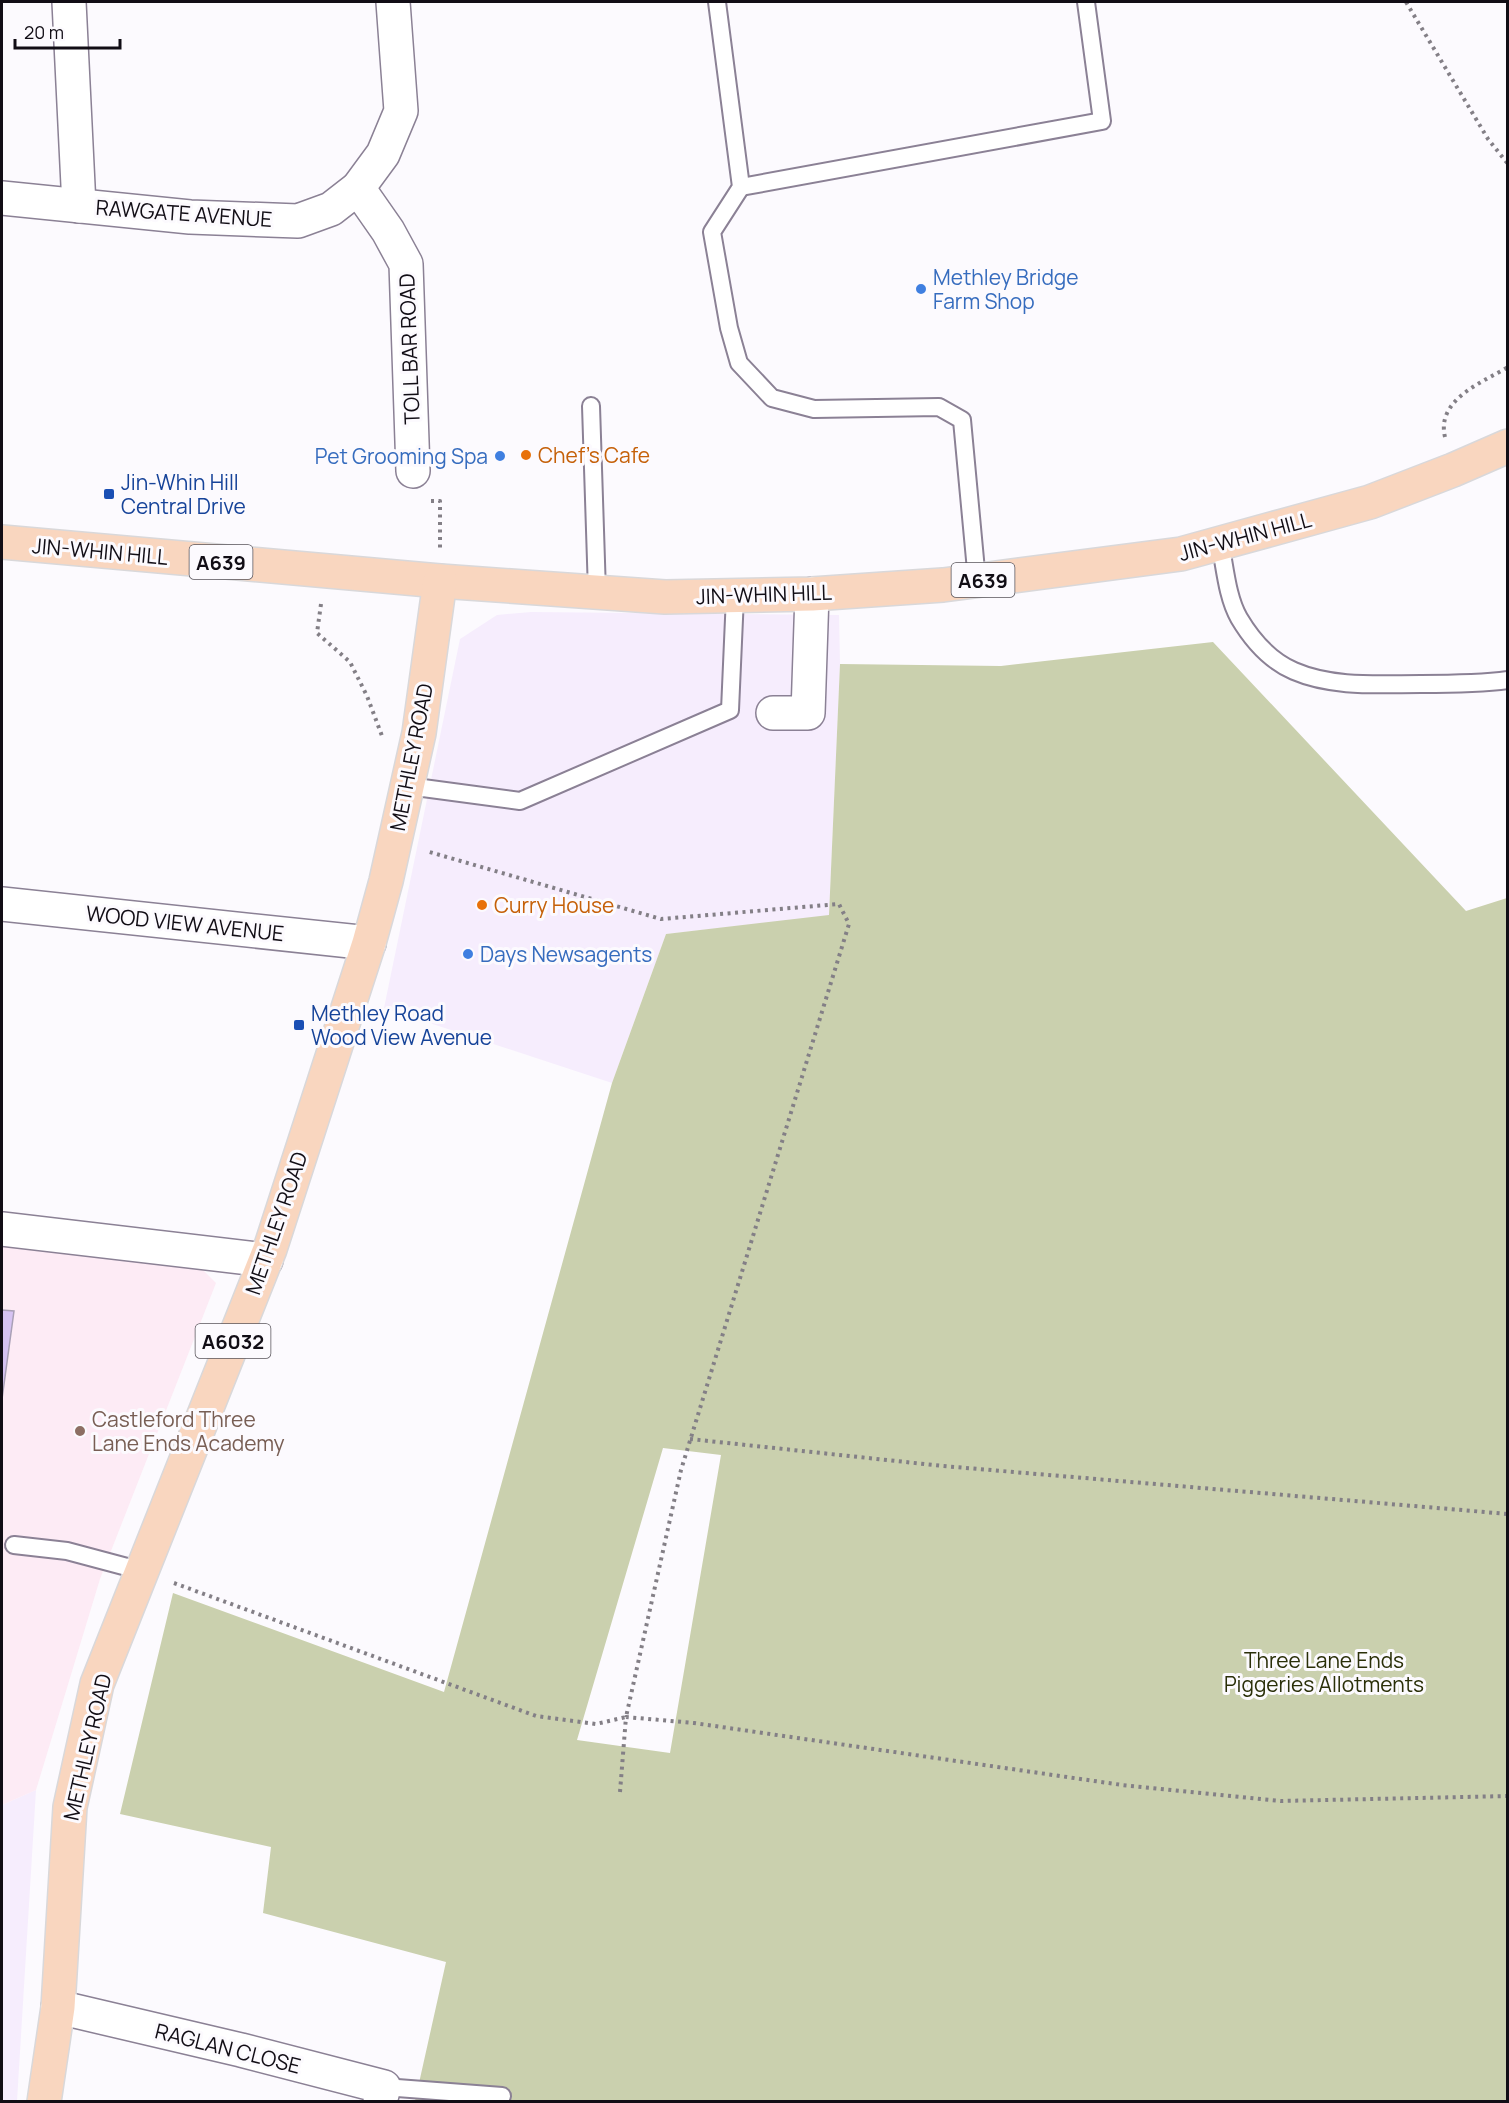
<svg xmlns="http://www.w3.org/2000/svg" width="1509" height="2103" font-family="Manrope,sans-serif">
  <style>
    .commercial { fill: #f6edfd }
    .education { fill: #fdebf5 }
    .green { fill: #cad0ae; fill-rule: evenodd }
    .building { fill: #d6c3f2; stroke: #a9a0b6; stroke-width: 1.5 }
    .lines { fill: none; stroke-linecap: round; stroke-linejoin: round }
    .lane-casing { stroke: #8b8195; stroke-width: 20 }
    .street-casing { stroke: #8b8195; stroke-width: 36 }
    .primary-casing { stroke: #d9d8da; stroke-width: 36 }
    .path { stroke: #837f86; stroke-width: 4; stroke-dasharray: 3 4.5; stroke-linecap: butt }
    .lane { stroke: #fff; stroke-width: 16 }
    .street { stroke: #fff; stroke-width: 33 }
    .primary { stroke: #f9d6bf; stroke-width: 33 }
    .shop-dot { fill: #3f7fe0; stroke: #fcfafe; stroke-width: 2 }
    .food-dot { fill: #e8710a; stroke: #fcfafe; stroke-width: 2 }
    .transit-dot { fill: #1a4fb4; stroke: #fcfafe; stroke-width: 2 }
    .education-dot { fill: #8d6e63; stroke: #fcfafe; stroke-width: 2 }
    .labels { text-anchor: middle; dominant-baseline: central; stroke-width: 6; stroke-linejoin: round; paint-order: stroke }
    .shield { fill: #fcfafe; stroke: #58545b; stroke-width: 1.5 }
    .shield-label { font-size: 20px; font-weight: bold; fill: #110d15 }
    .street-label { font-size: 21px; fill: #110d15; stroke: #fcfafe }
    .shop-label { font-size: 21px; fill: #366cbe; stroke: #fcfafe; text-anchor: start }
    .food-label { font-size: 21px; fill: #c56008; stroke: #fcfafe; text-anchor: start }
    .transit-label { font-size: 21px; fill: #164399; stroke: #fcfafe; text-anchor: start }
    .education-label { font-size: 21px; fill: #785e54; stroke: #fcfafe; text-anchor: start }
    .park-label { font-size: 21px; fill: #2a2f08; stroke: #fcfafe }
  </style>
  <rect width="100%" height="100%" fill="#fcfafe"/>
  <g class="commercial">
    <polygon points="531,612 839,615 840,664 829,916 666,934 612,1083 384,1008 460,639 497,615"/>
    <polygon points="36,1790 17,2101 2,2101 2,1805"/>
  </g>
  <polygon class="education" points="2,1244 194,1261 216,1283 100,1579 36,1790 2,1805"/>
  <path class="green" d="M 1213,642 L 1466,911 L 1507,898 L 1507,2101 L 415,2101 L 446,1962 L 263,1913 L 271,1847 L 120,1814 L 173,1593 L 444,1692 L 612,1083 L 666,934 L 829,915 L 840,664 L 1001,666 ZM 663,1448 L 721,1455 L 670,1753 L 577,1740 Z"/>
  <polygon class="building" points="2,1310 14,1311 2,1399"/>
  <g class="lines">
    <g class="lane-casing">
      <g id="lane">
        <polyline points="717,2 741,187 712,232 729,328 739,363 772,398 814,409 939,407 962,420 977,581"/>
        <polyline points="741,187 1102,121 1086,2"/>
        <polyline points="591,406 597,592"/>
        <path d="M 1220,543 C 1225,567 1227,597 1239,618 C 1252,640 1271,661 1294,671 C 1333,688 1380,684 1421,684 C 1450,684 1479,684 1508,680"/>
        <polyline points="408,786 520,801 730,710 735,596"/>
        <polyline points="14,1545 67,1551 142,1571"/>
        <polyline points="384,2087 502,2096"/>
      </g>
    </g>
    <g class="street-casing">
      <g id="street">
        <polyline points="69,2 79,206"/>
        <polyline points="358,188 388,231 406,264 413,471"/>
        <polyline points="2,198 190,217 298,221 331,209 358,188 383,154 401,111 393,2"/>
        <polyline points="773,713 808,713 812,594"/>
        <polyline points="2,904 369,943"/>
        <polyline points="2,1229 266,1260"/>
        <polyline points="58,2007 241,2050 384,2087 380,2102"/>
      </g>
    </g>
    <g class="primary-casing">
      <g id="primary">
        <polyline points="2,542 440,581 665,597 812,594 943,585 1181,554 1370,502 1453,470 1508,446"/>
        <polyline points="44,2102 58,2007 70,1807 97,1684 270,1249 369,943 386,881 419,733 440,581"/>
      </g>
    </g>
    <g class="path">
      <polyline points="1406,2 1488,139 1508,164"/>
      <path d="M 1445,437 C 1436,400 1481,383 1508,367"/>
      <polyline points="431,501 440,501 440,548"/>
      <polyline points="321,604 317,633 350,662 367,696 382,736"/>
      <polyline points="690,1439 943,1466 1508,1514"/>
      <polyline points="174,1583 536,1716 596,1724 626,1717 681,1470 849,924 839,904 661,919 426,851"/>
      <polyline points="620,1792 626,1717 694,1723 1122,1785 1281,1801 1508,1796"/>
    </g>
    <use href="#lane" class="lane"/>
    <use href="#street" class="street"/>
    <use href="#primary" class="primary"/>
  </g>
  <g class="shop-dot">
    <circle cx="921" cy="289" r="6"/>
    <circle cx="500" cy="456" r="6"/>
    <circle cx="468" cy="954" r="6"/>
  </g>
  <g class="food-dot">
    <circle cx="526" cy="455" r="6"/>
    <circle cx="482" cy="905" r="6"/>
  </g>
  <g class="transit-dot">
    <rect x="103" y="488" width="12" height="12" rx="3"/>
    <rect x="293" y="1019" width="12" height="12" rx="3"/>
  </g>
  <circle class="education-dot" cx="80" cy="1431" r="6"/>
  <g class="labels">
    <g class="shield">
      <rect x="189.5" y="545" width="63" height="34" rx="4.5"/>
      <rect x="951.5" y="563" width="63" height="34" rx="4.5"/>
      <rect x="195.5" y="1324" width="75" height="34" rx="4.5"/>
    </g>
    <g class="shield-label">
      <text x="221" y="562">A639</text>
      <text x="983" y="580">A639</text>
      <text x="233" y="1341">A6032</text>
    </g>
    <g class="street-label">
      <text transform="translate(184 213) rotate(4)">RAWGATE AVENUE</text>
      <text transform="translate(409 349) rotate(-92)">TOLL BAR ROAD</text>
      <text transform="translate(1245 536) rotate(-15)">JIN-WHIN HILL</text>
      <text transform="translate(100 551) rotate(5)">JIN-WHIN HILL</text>
      <text transform="translate(764 594) rotate(-2)">JIN-WHIN HILL</text>
      <text transform="translate(411 757) rotate(-79)">METHLEY ROAD</text>
      <text transform="translate(185 923) rotate(6)">WOOD VIEW AVENUE</text>
      <text transform="translate(276 1223) rotate(-71)">METHLEY ROAD</text>
      <text transform="translate(87 1747) rotate(-77)">METHLEY ROAD</text>
      <text transform="translate(228 2048) rotate(14)">RAGLAN CLOSE</text>
    </g>
    <g class="shop-label">
      <text x="933" y="277">Methley Bridge<tspan x="933" dy="24">Farm Shop</tspan></text>
      <text x="488" y="456" text-anchor="end">Pet Grooming Spa</text>
      <text x="480" y="954">Days Newsagents</text>
    </g>
    <g class="food-label">
      <text x="538" y="455">Chef's Cafe</text>
      <text x="494" y="905">Curry House</text>
    </g>
    <g class="transit-label">
      <text x="121" y="482">Jin-Whin Hill<tspan x="121" dy="24">Central Drive</tspan></text>
      <text x="311" y="1013">Methley Road<tspan x="311" dy="24">Wood View Avenue</tspan></text>
    </g>
    <g class="education-label">
      <text x="92" y="1419">Castleford Three<tspan x="92" dy="24">Lane Ends Academy</tspan></text>
    </g>
    <g class="park-label">
      <text x="1324" y="1660">Three Lane Ends<tspan x="1324" dy="24">Piggeries Allotments</tspan></text>
    </g>
  </g>
  <rect width="1509" height="2103" fill="none" stroke="#110d15" stroke-width="6"/>
  <path d="M15 39v9h105v-9" fill="none" stroke="#110d15" stroke-width="3"/>
  <text x="24" y="39" font-size="18" fill="#110d15" stroke="#fcfafe" stroke-width="4.5" paint-order="stroke">20 m</text>
</svg>
